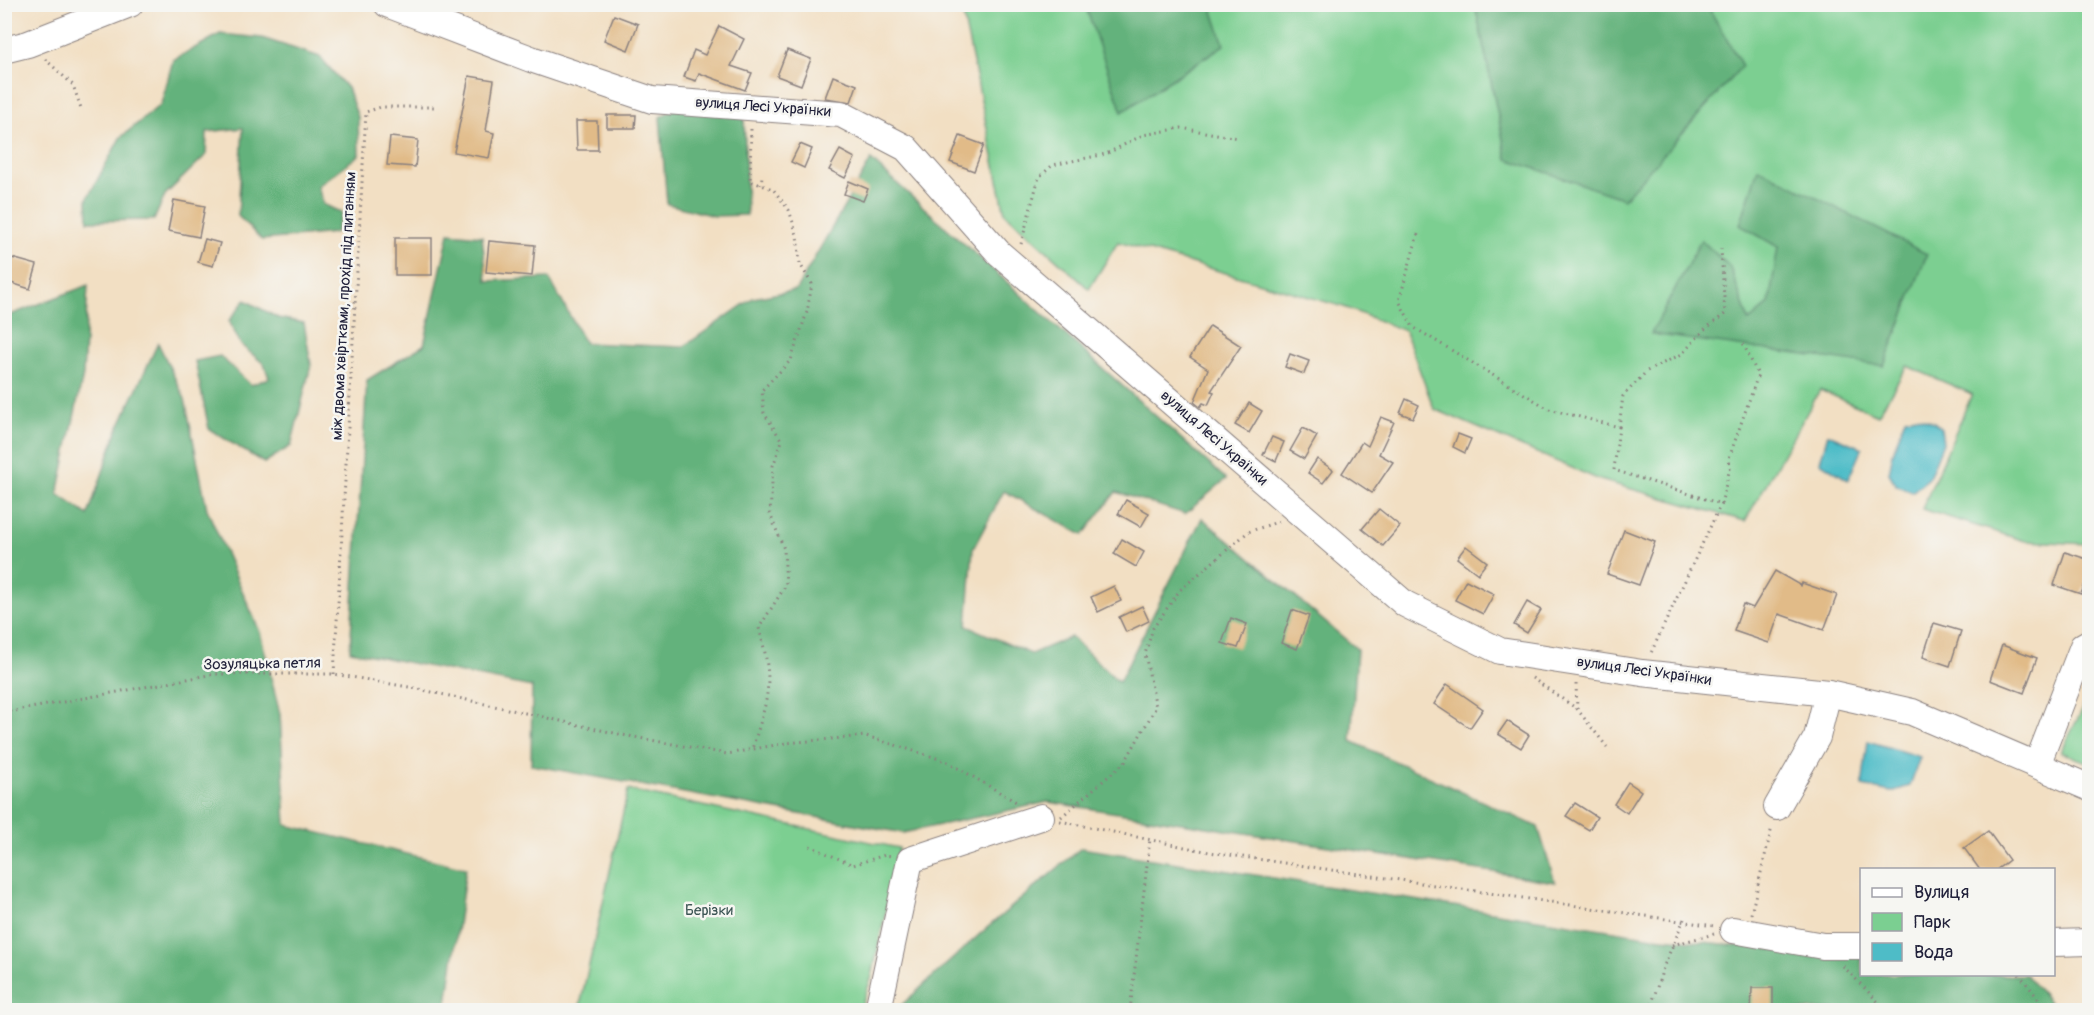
<svg xmlns="http://www.w3.org/2000/svg" width="2094" height="1015" font-family="Pangolin,sans-serif">
  <style>
    .green { fill: #7bcf91; stroke: #4e7866; stroke-width: 1.5 }
    .forest { fill: #64b27b; stroke: #436a5b; stroke-width: 1.5 }
    .water { fill: #4ebcc7; stroke: #386f81; stroke-width: 1.5 }
    .building { fill: #e1bb88 }
    .lines { fill: none; stroke-linecap: round; stroke-linejoin: round }
    .minor-casing { stroke: #8a807f; stroke-width: 28 }
    .path { stroke: #8a807f; stroke-width: 3; stroke-dasharray: 1.5 4.5; stroke-linecap: butt }
    .minor { stroke: #fff; stroke-width: 26 }
    .labels { text-anchor: middle; dominant-baseline: central; stroke-width: 5; stroke-linejoin: round; paint-order: stroke }
    .street-label { font-size: 15px; fill: #22223b; stroke: #f6f6f2 }
    .park-label { font-size: 15px; fill: #3d5655; stroke: #f6f6f2 }
  </style>
  <rect width="100%" height="100%" fill="#f6f6f2"/>
  <filter id="ink" filterUnits="userSpaceOnUse"><feTurbulence type="fractalNoise" baseFrequency=".0167" numOctaves="2"/><feDisplacementMap in="SourceGraphic" scale="12" xChannelSelector="R" yChannelSelector="G"/><feConvolveMatrix kernelMatrix="1 2 1 2 8 2 1 2 1" color-interpolation-filters="sRGB"/></filter>
  <filter id="wash" filterUnits="userSpaceOnUse"><feTurbulence type="fractalNoise" baseFrequency=".008" numOctaves="4" result="noise"/><feDisplacementMap in="SourceGraphic" scale="24" xChannelSelector="R" yChannelSelector="G"/><feGaussianBlur stdDeviation="1.35" result="paint"/><feColorMatrix in="noise" values="0 0 0 0 0 0 0 0 0 0 0 0 0 0 0 0 0 1.4 0 .05"/><feComposite in="paint" operator="in"/></filter>
  <g filter="url(#wash)">
    <rect width="100%" height="100%" fill="#f2dfc3"/>
    <g class="green">
      <polygon points="967,4 2089,5 2089,544 2025,541 1922,509 1972,394 1907,366 1878,415 1820,390 1745,521 1600,480 1434,409 1405,331 1344,307 1118,242 1089,289 1005,213 963,15"/>
      <polygon points="2089,696 2090,763 2089,763 2061,752"/>
      <polygon points="628,790 899,848 872,976 860,1010 579,1010"/>
    </g>
    <g class="forest">
      <polygon points="1085,5 1211,5 1224,45 1122,112"/>
      <polygon points="1475,5 1707,5 1742,66 1624,199 1507,159"/>
      <polygon points="220,34 262,38 320,57 347,88 358,117 359,155 318,186 323,204 342,213 335,233 262,240 238,216 243,128 207,132 206,155 165,195 154,220 88,221 87,199 120,138 161,104 173,60"/>
      <polygon points="676,108 744,114 747,215 714,216 667,204 660,117"/>
      <polygon points="871,160 1226,479 1185,514 1116,492 1083,535 1004,491 973,549 967,626 1031,654 1071,637 1119,682 1202,518 1357,649 1351,741 1538,827 1555,882 1048,802 903,833 531,765 532,687 350,651 367,380 424,345 449,233 482,236 487,281 549,278 585,343 683,347 753,298 796,290"/>
      <polygon points="1758,168 1927,254 1884,366 1651,334 1701,240 1730,267 1749,321 1769,304 1778,247 1740,225"/>
      <polygon points="88,285 83,375 58,494 88,515 117,431 158,343 185,399 207,509 260,632 280,714 286,825 466,868 446,1010 5,1010 5,317"/>
      <polygon points="245,300 278,318 304,323 311,365 291,446 264,463 209,429 195,361 220,356 251,385 269,378 264,364 241,345 229,321"/>
      <polygon points="1081,848 1653,937 1811,953 1861,952 1862,974 2026,975 2056,1010 896,1010 981,933"/>
    </g>
    <g class="water">
      <polygon points="1917,416 1934,422 1941,428 1943,443 1929,478 1912,492 1896,485 1889,473 1893,453 1905,418"/>
      <polygon points="1828,434 1862,448 1848,480 1820,462"/>
      <polygon points="1868,741 1920,757 1910,786 1891,792 1862,786"/>
    </g>
    <g id="blocks">
      <g class="building">
        <polygon points="614,15 638,24 628,50 604,40"/>
        <polygon points="719,26 744,39 731,66 752,73 745,90 699,73 696,81 684,77 694,50 705,55"/>
        <polygon points="787,50 811,59 801,85 777,76"/>
        <polygon points="469,76 494,80 486,131 494,133 489,158 454,152"/>
        <polygon points="833,76 857,85 851,102 825,98"/>
        <polygon points="607,115 636,115 635,128 607,128"/>
        <polygon points="576,121 597,121 598,150 577,150"/>
        <polygon points="960,136 984,145 974,171 950,162"/>
        <polygon points="390,137 418,140 415,167 387,165"/>
        <polygon points="800,144 812,149 804,168 791,162"/>
        <polygon points="840,150 855,158 845,178 829,170"/>
        <polygon points="849,181 868,189 863,201 844,194"/>
        <polygon points="174,200 205,206 199,237 168,231"/>
        <rect x="395" y="238" width="37" height="37"/>
        <polygon points="205,239 220,243 213,266 198,262"/>
        <polygon points="489,241 535,245 532,276 486,272"/>
        <polygon points="12,258 37,265 30,289 5,281"/>
        <polygon points="1210,326 1241,346 1211,391 1214,392 1208,405 1203,403 1200,407 1194,402 1208,369 1190,357"/>
        <polygon points="1290,354 1309,361 1304,374 1285,367"/>
        <polygon points="1406,399 1419,405 1413,418 1400,413"/>
        <polygon points="1249,403 1262,411 1249,433 1235,425"/>
        <polygon points="1381,417 1394,422 1379,454 1393,462 1372,493 1342,473 1362,442 1368,446"/>
        <polygon points="1303,428 1317,436 1304,459 1290,451"/>
        <polygon points="1458,434 1471,439 1465,453 1453,447"/>
        <polygon points="1272,437 1284,442 1276,461 1263,455"/>
        <polygon points="1317,459 1333,470 1323,483 1308,473"/>
        <polygon points="1126,500 1149,513 1141,527 1118,514"/>
        <polygon points="1379,509 1400,526 1383,546 1362,529"/>
        <polygon points="1624,530 1655,542 1639,585 1607,574"/>
        <polygon points="1122,539 1144,552 1136,567 1114,554"/>
        <polygon points="1466,546 1487,562 1478,574 1457,558"/>
        <polygon points="2065,552 2090,560 2090,571 2081,594 2054,585"/>
        <polygon points="1775,571 1801,586 1802,583 1837,595 1824,630 1779,614 1769,643 1734,631 1743,604 1753,608"/>
        <polygon points="1466,580 1494,594 1483,614 1455,600"/>
        <polygon points="1114,586 1121,601 1098,612 1091,597"/>
        <polygon points="1527,602 1541,610 1527,633 1514,625"/>
        <polygon points="1142,606 1149,621 1126,632 1119,617"/>
        <polygon points="1292,610 1309,616 1297,649 1281,643"/>
        <polygon points="1231,618 1247,624 1238,648 1222,643"/>
        <polygon points="1934,623 1961,631 1950,666 1923,657"/>
        <polygon points="2002,645 2037,658 2024,693 1990,680"/>
        <polygon points="1447,684 1483,709 1470,728 1434,704"/>
        <polygon points="1507,721 1529,735 1521,748 1498,734"/>
        <polygon points="1628,782 1641,791 1627,813 1614,804"/>
        <polygon points="1575,803 1597,817 1589,830 1566,816"/>
        <polygon points="1988,831 2009,860 1996,870 1980,870 1964,848"/>
        <polygon points="1752,988 1773,988 1773,1011 1751,1011"/>
      </g>
    </g>
  </g>
  <g filter="url(#ink)">
    <use href="#blocks" fill-opacity="0" stroke="#8a807f" stroke-width="1.5"/>
    <g class="lines">
      <g class="minor-casing">
        <g id="minor">
          <polyline points="387,4 531,59 652,100 841,114 906,148 999,253 1405,604 1500,651 1642,673 1828,693 1912,712 2090,788"/>
          <polyline points="4,50 28,44 130,4"/>
          <polyline points="2037,765 2083,646 2090,642"/>
          <polyline points="1777,807 1817,737 1828,693"/>
          <polyline points="1733,930 1823,946 1862,946"/>
          <polyline points="2054,943 2090,942"/>
          <polyline points="878,1010 910,860 1041,817"/>
        </g>
      </g>
      <g class="path">
        <polyline points="45,59 73,85 82,111"/>
        <path d="M 751,129 L 750,181 L 773,189 L 789,210 L 797,235 L 800,264 L 812,284 L 807,312 L 791,360 L 762,390 L 764,413 L 782,441 L 773,466 L 770,514 L 784,549 L 786,585 L 759,628 C 774,683 769,696 752,749"/>
        <polyline points="761,185 762,176"/>
        <polyline points="1418,234 1399,301 1413,327 1549,409 1619,427 1614,470 1721,504 1650,655"/>
        <polyline points="1021,244 1039,177 1053,165 1106,154 1143,135 1181,128 1239,138"/>
        <polyline points="1619,427 1623,396 1647,371 1682,354 1705,329 1725,314 1721,248"/>
        <polyline points="1721,504 1730,468 1729,458 1758,375 1742,341"/>
        <polyline points="334,674 366,112 381,107 435,107"/>
        <polyline points="1532,678 1577,709 1607,747"/>
        <polyline points="1576,684 1577,709"/>
        <polyline points="4,713 214,674 334,674 414,688 623,735 727,754 786,743 866,736 946,761 1018,803"/>
        <polyline points="1061,817 1125,762 1156,707 1145,654 1153,628 1180,590 1248,532 1280,521"/>
        <polyline points="1060,821 1209,852 1714,926"/>
        <polyline points="810,846 853,865 885,855 891,856"/>
        <polyline points="1751,914 1772,827"/>
        <polyline points="1672,945 1714,934"/>
        <polyline points="1843,966 1886,1010"/>
        <polyline points="2019,974 2047,1010"/>
        <polyline points="1130,1010 1150,839"/>
        <polyline points="1650,1010 1663,968 1684,919"/>
      </g>
      <use href="#minor" class="minor"/>
    </g>
  </g>
  <g class="labels">
    <g class="street-label">
      <text transform="translate(763 107) rotate(4)">вулиця Лесі Українки</text>
      <text transform="translate(344 306) rotate(-87)">між двома хвіртками, прохід під питанням</text>
      <text transform="translate(1214 438) rotate(41)">вулиця Лесі Українки</text>
      <text transform="translate(262 664) rotate(-1)">Зозуляцька петля</text>
      <text transform="translate(1644 671) rotate(8)">вулиця Лесі Українки</text>
    </g>
    <g class="park-label">
      <text x="709" y="910">Берізки</text>
    </g>
  </g>
  <rect width="2094" height="1015" fill="none" stroke="#f6f6f2" stroke-width="24"/>
  <rect x="1860" y="868" width="195" height="108" fill="#f6f6f2" stroke="#a1a1a9" stroke-width="1.5"/>
  <rect x="1872" y="888" width="30" height="9" fill="#ffffff" stroke="#a1a1a9" stroke-width="1.5"/>
  <text x="1914" y="898" font-size="18" fill="#22223b">Вулиця</text>
  <rect x="1872" y="913" width="30" height="18" fill="#7bcf91" stroke="#a1a1a9" stroke-width="1.5"/>
  <text x="1914" y="928" font-size="18" fill="#22223b">Парк</text>
  <rect x="1872" y="943" width="30" height="18" fill="#4ebcc7" stroke="#a1a1a9" stroke-width="1.5"/>
  <text x="1914" y="958" font-size="18" fill="#22223b">Вода</text>
</svg>
